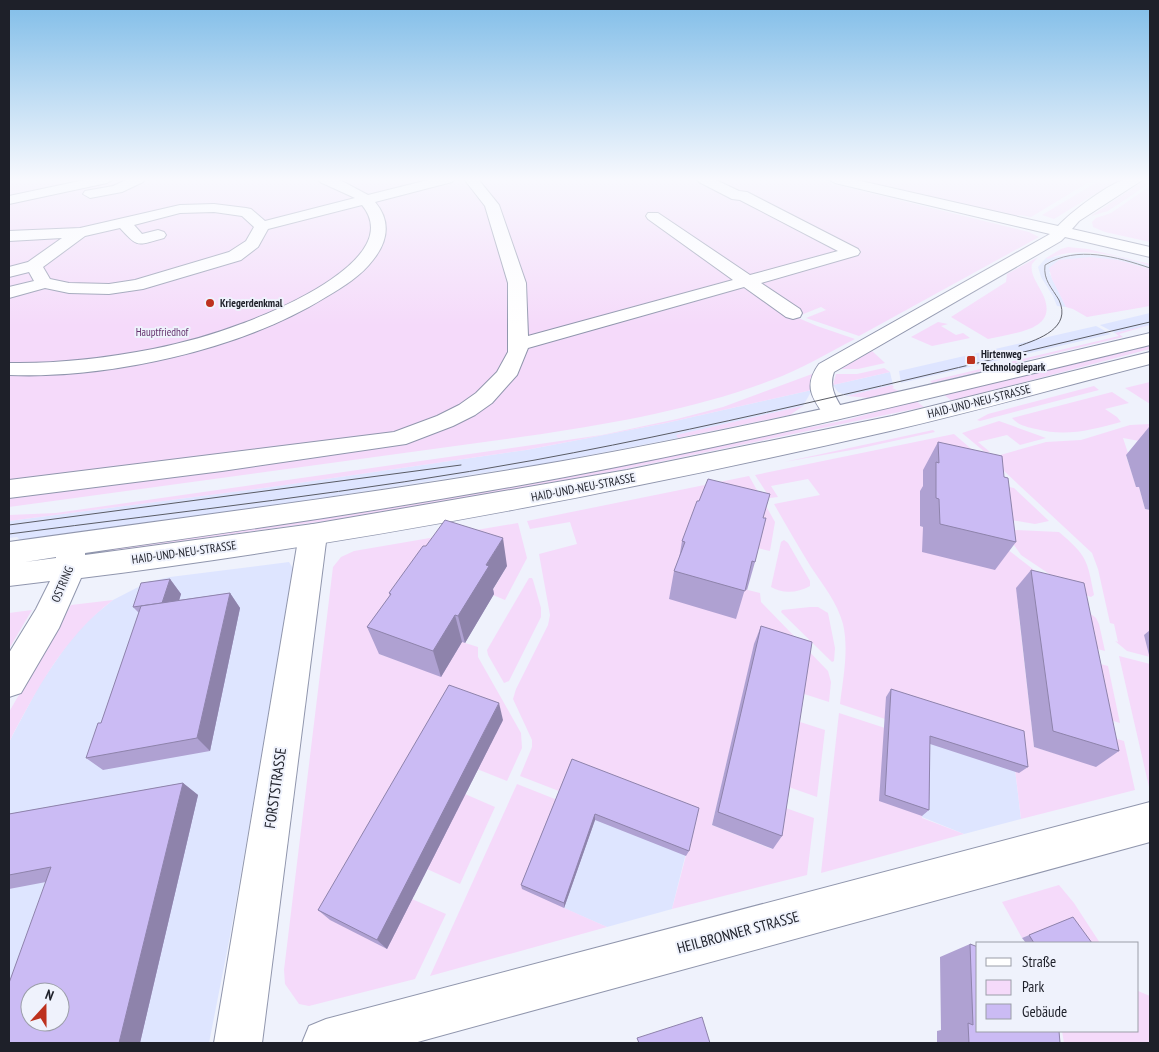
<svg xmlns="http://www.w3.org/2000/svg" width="1159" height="1052" font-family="'PT Sans Narrow',sans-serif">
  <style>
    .built { fill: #dee5ff; fill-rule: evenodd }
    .green { fill: #f5dafa }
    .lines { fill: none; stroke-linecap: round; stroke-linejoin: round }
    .minor-casing { stroke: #9096ad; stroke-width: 2 }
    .major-casing { stroke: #9096ad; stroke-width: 2 }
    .minor { fill: #fff; fill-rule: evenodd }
    .major { fill: #fff; fill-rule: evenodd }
    .tram { stroke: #5a5c65; stroke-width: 1 }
    .wall { fill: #afa1d2 }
    .shaded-wall { fill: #8e83ab }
    .building { fill: #cbbbf4; stroke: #8e83ab; fill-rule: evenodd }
    .poi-dot { fill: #bd311e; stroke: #eff2fc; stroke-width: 2 }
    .labels { text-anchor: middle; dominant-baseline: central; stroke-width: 4; stroke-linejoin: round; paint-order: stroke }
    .far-poi-label { font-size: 11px; font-weight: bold; fill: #1e2029; stroke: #eff2fc; text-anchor: start }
    .far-park-label { font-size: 11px; fill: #64326d; stroke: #eff2fc }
    .street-label { font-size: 12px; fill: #1e2029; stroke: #eff2fc }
    .near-street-label { font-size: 15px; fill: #1e2029; stroke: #eff2fc }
  </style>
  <rect width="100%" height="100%" fill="#eff2fc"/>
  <g class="built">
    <polygon points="1080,253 1123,258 1150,266 1150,269 1129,263 1049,272 1066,307 1057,306 1053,296 1041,277 1038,267 1046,258"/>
    <polygon points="1150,313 1150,325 1115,333 1100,325"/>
    <polygon points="1096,326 1111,334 901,383 899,371"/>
    <polygon points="890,372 893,385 847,396 838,392 833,385"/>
    <polygon points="812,390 803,406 677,435 678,438 548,463 24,544 17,537 9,538 9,521 271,487 526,450 666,423"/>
    <path d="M 289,562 L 294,570 L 230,936 L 209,1043 L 9,1043 L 9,742 L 40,684 L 69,642 L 86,622 L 113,600 L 148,582 L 170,577 ZM 30,992 L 60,992 L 60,1022 L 30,1022 Z"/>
    <polygon points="886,700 1015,769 1021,819 964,834 922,817"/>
    <polygon points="560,801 686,853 672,909 607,927 561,907"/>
  </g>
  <g class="green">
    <path d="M 9,179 L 813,179 L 1029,232 L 1039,237 L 859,336 L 806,318 L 826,310 L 821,307 L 796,317 L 817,326 L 855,339 C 828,353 801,369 772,380 C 698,408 620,422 542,434 L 9,507 Z"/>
    <polygon points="868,179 1094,179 1031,217 1020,215 1018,216 864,184 870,180"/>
    <polygon points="1102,179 1127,179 1098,192 1054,219 1042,215"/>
    <polygon points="1146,179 1150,179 1150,183 1108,211 1091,216"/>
    <polygon points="1150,186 1150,242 1105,232 1093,227 1092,222 1096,218 1111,213"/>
    <path d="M 1068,247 L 1088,249 L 1150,264 L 1150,266 C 1121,256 1078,245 1048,259 L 1046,258 L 1061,249 Z"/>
    <path d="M 1038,257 L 1032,264 C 1030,273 1036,281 1040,289 C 1064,330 1017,332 988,339 L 951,317 L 1006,282 L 1007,274 Z"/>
    <polygon points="1090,257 1118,260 1150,269 1150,306 1087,317 1073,309 1066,307 1052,279 1049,268 1059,260"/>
    <polygon points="938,322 948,324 941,326 956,335 963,333 970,338 932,346 911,337"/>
    <polygon points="1150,325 1119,334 1123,337 932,383 930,381 1119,336 1115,333"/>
    <polygon points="1150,346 1150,349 952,401 943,394"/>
    <polygon points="872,351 885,363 858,369 841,369"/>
    <polygon points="884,368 890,372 833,385 836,374 857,374"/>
    <polygon points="812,374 812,390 666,423 526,450 271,487 9,521 9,515 56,513 602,435 677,419 723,407"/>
    <polygon points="1150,382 1150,404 1125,388"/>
    <polygon points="892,385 894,387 892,388 899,391 869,398 847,396"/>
    <polygon points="1094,386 1099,390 980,421 977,420 988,414"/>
    <path d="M 1112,392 L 1129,403 L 1105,409 L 1117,417 L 1121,422 C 1091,430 1066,437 1036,429 C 1027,427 1018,425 1012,418 Z"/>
    <polygon points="916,401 924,407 548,485 347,518 95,553 97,550 347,515 581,474 846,420"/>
    <polygon points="803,406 790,415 678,438 676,435"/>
    <polygon points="999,421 1046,438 1020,445 1007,435 978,442 990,452 986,453 962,433"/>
    <polygon points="1150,424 1150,443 1123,438 1129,456 1126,456 1136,486 1139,487 1145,509 1150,510 1150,657 1127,651 1115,641 1118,642 1114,624 1110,623 1098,569 1092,553 990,458 1046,442 1081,440 1130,425"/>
    <polygon points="933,430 935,432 857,449 784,462"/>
    <path d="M 954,434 L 991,466 L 923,491 L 920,526 L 1007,549 L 1096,618 L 1099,624 L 1105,651 L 1074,643 L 1018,608 L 1034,747 L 1096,766 L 1090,731 L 1124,741 L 1135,790 L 1021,819 L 1015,769 L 885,719 L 840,704 C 843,678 849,650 843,624 C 837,602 823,585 811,567 C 798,546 786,525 774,504 L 820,495 L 808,479 L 771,486 L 778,497 L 770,498 L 755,475 Z"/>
    <polygon points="749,476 775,522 770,551 757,548 744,589 760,593 761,602 828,671 831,682 829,702 798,692 750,664 712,825 772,849 780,806 814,818 807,875 672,909 696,817 564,793 520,776 532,747 532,740 513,699 516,689 548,625 550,615 539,554 577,544 570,522 530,529 527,521"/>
    <polygon points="1009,487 1014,488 1049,521 1035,524 1011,520"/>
    <polygon points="518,523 527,558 505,600 493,595 491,593 507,566 379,654 441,676 462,642 478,647 478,657 521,733 522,748 507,781 477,769 488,747 412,899 446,914 415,979 309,1006 299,1004 285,984 284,970 333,567 341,557 354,551"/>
    <path d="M 1014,530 L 1059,532 C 1087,556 1087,559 1094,595 L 1091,597 L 1076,592 L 1021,555 L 1014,545 Z"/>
    <path d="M 784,540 L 788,543 L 810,581 L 810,586 C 798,593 782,594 771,587 L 781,542 Z"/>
    <polygon points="529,578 532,578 533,580 541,608 541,617 509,681 504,683 488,655 487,650"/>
    <path d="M 113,600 C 64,637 37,689 9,742 L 9,712 L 71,605 Z"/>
    <polygon points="810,607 818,607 828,613 835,648 834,661 832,662 781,612 782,610"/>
    <polygon points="32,610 9,649 9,613"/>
    <polygon points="1119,656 1150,664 1149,787"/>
    <polygon points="1077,658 1108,666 1120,723 1086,713"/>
    <polygon points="839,713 885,728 922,812 922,818 964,834 821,873"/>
    <polygon points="794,720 825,730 817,797 783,785"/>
    <polygon points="517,784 560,801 562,907 607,927 430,976"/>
    <polygon points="465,794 495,807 460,884 427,869"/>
    <polygon points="1059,885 1074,903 1100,943 1082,943 1066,920 1022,938 1002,902"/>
    <polygon points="1138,991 1150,996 1150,1043 1064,1043 1062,1031 1138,1031"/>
  </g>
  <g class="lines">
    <g class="minor-casing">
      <g id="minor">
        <polygon points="89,179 114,179 107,183 9,204 9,196"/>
        <polygon points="128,179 145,179 143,182 122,192 90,198 83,194 85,191 113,186"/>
        <path d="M 318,179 L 338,179 L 368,195 L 432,179 L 454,179 L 452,182 L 375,202 C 391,221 388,241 373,260 C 361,276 343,287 326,297 C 241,350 108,379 9,375 L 9,363 C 57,364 106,358 153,349 C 183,343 212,335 241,324 C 276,311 406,258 362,205 L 268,229 L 258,247 L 241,260 L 143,289 L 109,294 L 69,293 L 45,288 L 9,298 L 9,287 L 34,281 L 29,272 L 9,277 L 9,267 L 28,262 L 62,238 L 9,241 L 9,231 L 80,228 L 180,205 L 214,204 L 246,208 L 251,209 L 265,221 L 355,198 L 320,182 ZM 214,212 L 242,216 L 254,227 L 246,241 L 229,252 L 135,280 L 109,284 L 69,283 L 50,279 L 43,267 L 85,236 L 120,228 C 139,249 137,245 164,238 L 166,235 L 164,232 L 158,230 L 142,234 L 134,225 L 180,213 Z"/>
        <polygon points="464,179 478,179 499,205 526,283 528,336 733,280 648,219 646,216 648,213 658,213 750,275 838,251 740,200 732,199 699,182 697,179 714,179 739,191 747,192 858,249 860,252 858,255 761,283 800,309 802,313 800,317 793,319 786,317 744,287 528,348 517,375 492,403 475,415 453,426 406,444 222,471 9,498 9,480 394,432 437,416 459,405 476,393 497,372 508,352 508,283 485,206"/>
        <path d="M 828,179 L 852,179 L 1058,226 C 1071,212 1109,183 1127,179 C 1132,178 1139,179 1144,179 L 1079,221 L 1072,229 L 1150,247 L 1150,257 L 1065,237 L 1061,241 L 834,372 C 828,388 837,400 845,413 L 842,418 L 834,420 L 826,418 C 812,398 803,386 819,364 L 1050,234 L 835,183 Z"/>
        <polygon points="313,524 323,527 327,534 262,1043 214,1043 299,534 303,527"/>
        <polygon points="1150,802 1150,842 414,1043 302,1043 309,1026 326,1019"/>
      </g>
    </g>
    <g class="major-casing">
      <path id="major" d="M 1150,333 L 1150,345 C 956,392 761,440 565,477 C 406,507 245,530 85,553 L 85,555 L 313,524 L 627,470 L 892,416 L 1150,352 L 1150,364 C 1064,386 977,411 890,431 C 623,492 353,544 81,578 L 59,628 L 21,693 L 9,697 L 9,653 L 36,609 L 50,581 L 9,586 L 9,542 C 194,516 379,493 563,461 C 760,426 955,379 1150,333 ZM 56,557 L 56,558 L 25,562 Z"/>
    </g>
    <use href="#minor" class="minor"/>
    <use href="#major" class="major"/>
    <g class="tram">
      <path d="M 1019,346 C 1039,339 1072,328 1059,300 C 1052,288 1043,280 1045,265 C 1077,245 1117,257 1150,268"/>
      <polyline points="9,525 461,465"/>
      <path d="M 9,534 C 185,511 361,492 535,460 C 742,422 945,370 1150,322"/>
    </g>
  </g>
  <g class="wall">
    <polygon points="1149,427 1150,427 1150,510 1145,509 1139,487 1136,487 1126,455"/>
    <polygon points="938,442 1004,477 1016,542 995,570 922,552 923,527 920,526 920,491 923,486 923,470"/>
    <polygon points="763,518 755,562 747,590 745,589 736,619 669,599 674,571 679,559 682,541"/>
    <polygon points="507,566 493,589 494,594 465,643 462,642 441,677 379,654 367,627 390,596 389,593"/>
    <polygon points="1031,570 1119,751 1096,767 1034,747 1016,588"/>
    <polygon points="170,579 181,594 179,600 230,593 240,608 210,751 103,770 86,758 101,723 139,613 133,607"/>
    <polygon points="761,626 782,836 773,849 712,825 754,644"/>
    <polygon points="1150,630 1150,659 1144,635"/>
    <polygon points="891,689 1028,767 1019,773 930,744 929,810 922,816 879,801 886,697"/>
    <polygon points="503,720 387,949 330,920 318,910"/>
    <polygon points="572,759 689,851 686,856 595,820 564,908 522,889 521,885"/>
    <polygon points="183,783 198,795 140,1043 9,1043 46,882 9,889 9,814"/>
    <polygon points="1066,920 1092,943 1026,943 1022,938"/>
    <polygon points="970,944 1060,1043 937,1043 937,1031 941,1030 940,957"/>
  </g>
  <g class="shaded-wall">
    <polygon points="503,538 507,566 493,589 494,594 465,643 458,616 486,565"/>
    <polygon points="170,579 181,594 174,618 162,603"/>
    <polygon points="230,593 240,608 210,751 197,738"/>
    <polygon points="455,615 462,642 441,677 433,651"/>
    <polygon points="499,703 503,720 387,949 377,940 487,726"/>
    <polygon points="183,783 198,795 140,1043 119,1043"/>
    <polygon points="595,814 595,820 564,908 564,903"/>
  </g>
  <g class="building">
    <polygon points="938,442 1002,456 1004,477 1008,478 1016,542 940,524 939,499 936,498 936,462 939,463"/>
    <polygon points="708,479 770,494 763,518 766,518 755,562 752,561 745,591 674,571 685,542 682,541 697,501 699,501"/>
    <polygon points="445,520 503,538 486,565 489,566 458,616 455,615 433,651 367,627 391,594 389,593 423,546 426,546"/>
    <polygon points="1031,570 1084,583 1119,751 1053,731"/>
    <polygon points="170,579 162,603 133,607 141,583"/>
    <polygon points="230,593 197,738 86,758 98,723 101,723 141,606"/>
    <polygon points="761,626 812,642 782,836 718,812"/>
    <polygon points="449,685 499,703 487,726 377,940 318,910"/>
    <polygon points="891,689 1024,731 1028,767 930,736 929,810 885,795"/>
    <polygon points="572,759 699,808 689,851 595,814 564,903 521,885"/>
    <path d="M 183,783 L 119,1043 L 9,1043 L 9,983 L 51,867 L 9,875 L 9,814 ZM 30,992 L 60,992 L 60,1022 L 30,1022 Z"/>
    <polygon points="1073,917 1092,943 1034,943 1029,935"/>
    <polygon points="970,944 978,947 978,1031 1059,1031 1060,1043 969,1043 968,1023 973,1025"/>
    <polygon points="702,1017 710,1043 639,1043 637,1038"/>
  </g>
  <linearGradient id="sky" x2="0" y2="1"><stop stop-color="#80bde8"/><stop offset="0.55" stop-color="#f8f9fe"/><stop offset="1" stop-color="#f8f9fe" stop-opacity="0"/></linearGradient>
  <rect width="1159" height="326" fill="url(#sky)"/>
  <g class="poi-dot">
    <circle cx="210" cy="303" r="5"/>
    <rect x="966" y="355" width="10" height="10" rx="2.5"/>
  </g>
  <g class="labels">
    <g class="far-poi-label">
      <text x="220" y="303">Kriegerdenkmal</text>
      <text x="981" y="354">Hirtenweg -<tspan x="981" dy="13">Technologiepark</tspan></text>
    </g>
    <g class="far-park-label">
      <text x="162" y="332">Hauptfriedhof</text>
    </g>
    <g class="street-label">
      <text transform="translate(979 401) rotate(-14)">HAID-UND-NEU-STRASSE</text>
      <text transform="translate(583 487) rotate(-11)">HAID-UND-NEU-STRASSE</text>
      <text transform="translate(184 552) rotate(-8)">HAID-UND-NEU-STRASSE</text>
      <text transform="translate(62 584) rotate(-67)">OSTRING</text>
    </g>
    <g class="near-street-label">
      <text transform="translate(275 788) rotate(-82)">FORSTSTRASSE</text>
      <text transform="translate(738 932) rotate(-15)">HEILBRONNER STRASSE</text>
    </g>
  </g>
  <rect width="1159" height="1052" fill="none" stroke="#1e2029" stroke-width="20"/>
  <rect x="976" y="942" width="162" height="90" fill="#eff2fc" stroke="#9b9ea8"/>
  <rect x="986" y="958" width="25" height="8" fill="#ffffff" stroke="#9b9ea8"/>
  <text x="1022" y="967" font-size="15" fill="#1e2029">Straße</text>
  <rect x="986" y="980" width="25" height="15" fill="#f5dafa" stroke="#9b9ea8"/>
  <text x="1022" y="992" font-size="15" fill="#1e2029">Park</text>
  <rect x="986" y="1004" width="25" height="15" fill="#cbbbf4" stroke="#9b9ea8"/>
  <text x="1022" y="1017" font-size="15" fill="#1e2029">Gebäude</text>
  <g transform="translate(45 1007) rotate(21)"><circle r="24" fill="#eff2fc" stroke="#9b9ea8"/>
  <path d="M0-4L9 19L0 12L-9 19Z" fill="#bd311e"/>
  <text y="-8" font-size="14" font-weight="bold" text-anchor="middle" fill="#1e2029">N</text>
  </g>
</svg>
